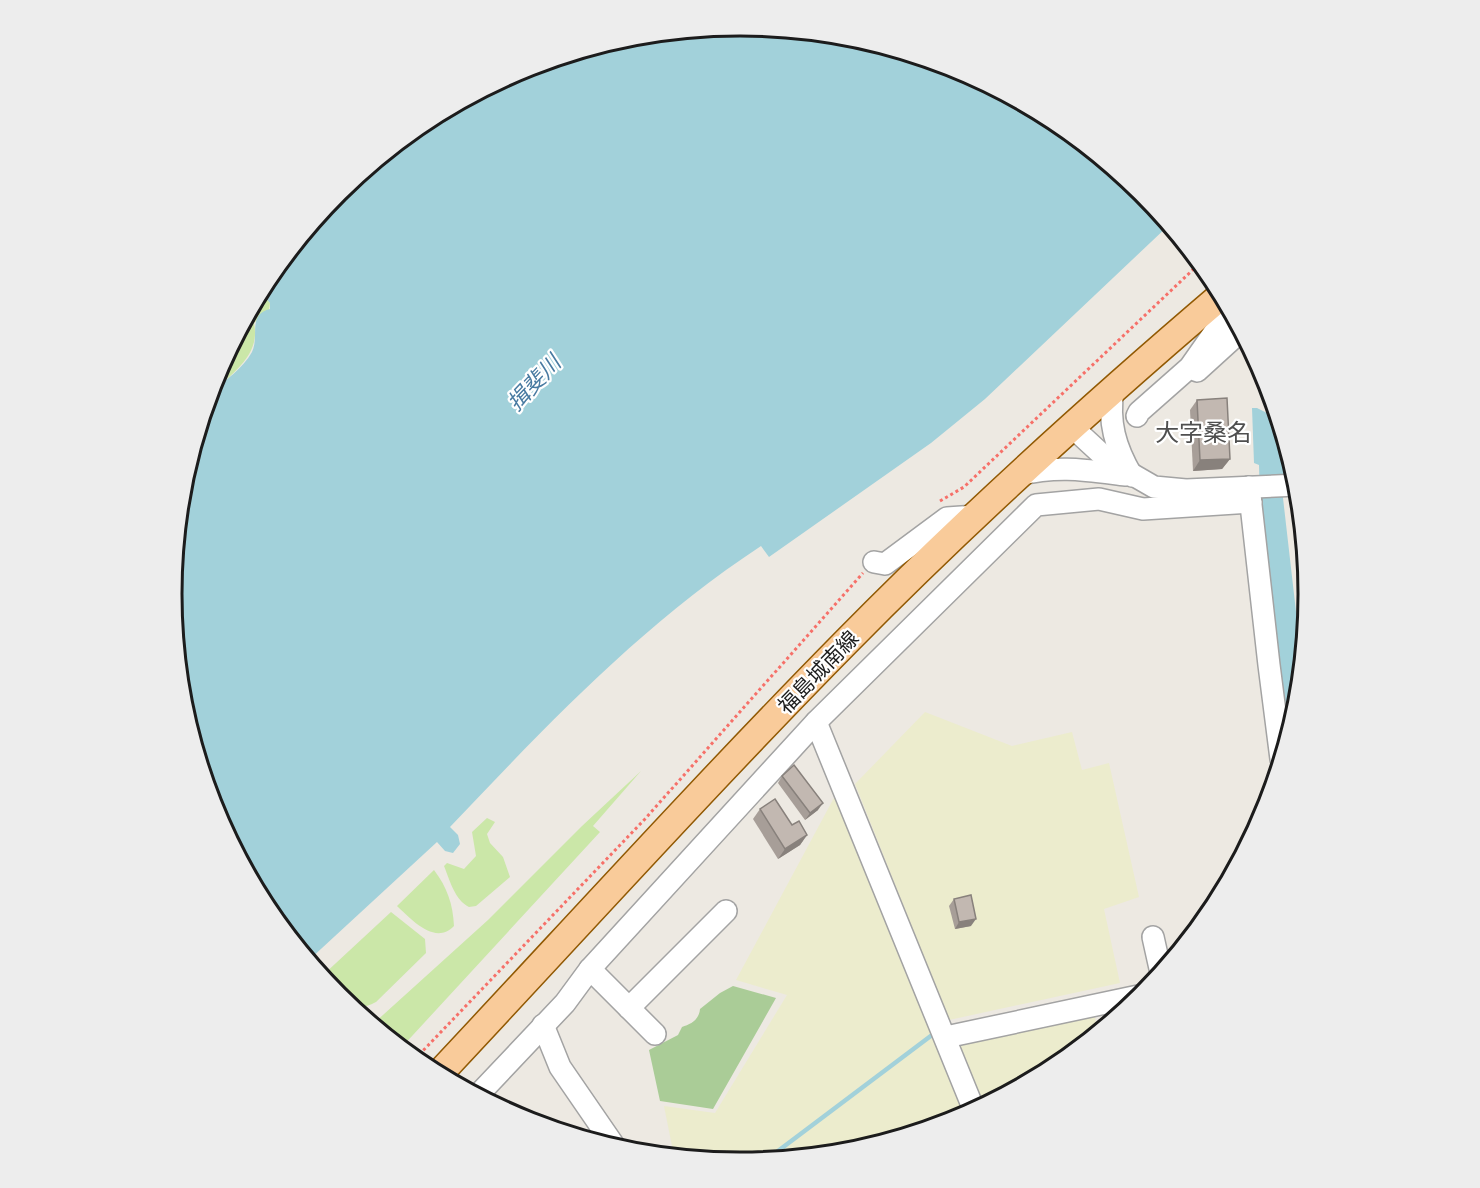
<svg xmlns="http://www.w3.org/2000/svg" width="1480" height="1188" font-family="Montserrat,'Noto Sans JP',sans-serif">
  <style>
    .farmland { fill: #ececcd }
    .grass { fill: #cbe7a8 }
    .forest { fill: #aacc97 }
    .water { fill: #a2d1da }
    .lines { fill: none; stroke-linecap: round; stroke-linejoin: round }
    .stream { stroke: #a2d1da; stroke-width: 4.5 }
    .minor-casing { stroke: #a3a3a3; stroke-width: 24 }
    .major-casing { stroke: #915903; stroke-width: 30 }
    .path { stroke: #f67069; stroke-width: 3; stroke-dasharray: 3 3; stroke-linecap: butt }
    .minor { stroke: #fff; stroke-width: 21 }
    .major { stroke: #f9cb9a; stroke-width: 27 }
    .wall { fill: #a79e98 }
    .shaded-wall { fill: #88817c }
    .building { fill: #c2b8b1; stroke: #88817c; stroke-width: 1.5 }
    .labels { text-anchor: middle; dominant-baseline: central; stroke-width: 4.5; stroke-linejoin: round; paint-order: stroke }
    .street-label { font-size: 21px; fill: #1c1c1c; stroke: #fff }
    .water-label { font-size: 22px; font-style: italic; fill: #487aa1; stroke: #fff }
    .quarter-label { font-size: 24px; fill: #4f4f4f; stroke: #fff }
    .rim { fill: none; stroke: #1c1c1c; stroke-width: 3 }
  </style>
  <rect width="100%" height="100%" fill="#ede9e2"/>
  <g class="farmland">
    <polygon points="925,712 1012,746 1072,732 1082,770 1109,763 1139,897 1104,909 1120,983 949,1020 855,784"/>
    <polygon points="836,794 969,1113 957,1119 851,1152 740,1162 674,1156 664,1106 715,1113 787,995 736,980"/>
    <polygon points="1094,1013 1098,1032 1056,1067 982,1106 954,1046 958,1040"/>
  </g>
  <g class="grass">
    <path d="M 263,287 L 269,291 L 264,296 L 270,303 L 269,310 L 254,323 C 261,356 232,372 213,393 C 210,396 209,402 206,405 L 215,376 Z"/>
    <polygon points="641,771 593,826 600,832 401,1048 373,1024 488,920 582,826"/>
    <path d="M 487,818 L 495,822 L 487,834 L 490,843 L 503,857 L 510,877 L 476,906 L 469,907 C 455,900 450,881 444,866 L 447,863 L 464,869 L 476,856 L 472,832 Z"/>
    <path d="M 434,870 C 447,887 453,904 454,926 C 435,946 411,919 397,906 Z"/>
    <path d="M 391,912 L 425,939 L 426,953 L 376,1002 C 349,1017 337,995 322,976 Z"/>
  </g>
  <path class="forest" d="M 733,986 L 776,998 L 713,1109 L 660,1101 L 649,1050 L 678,1035 L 682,1027 C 691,1024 699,1020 700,1009 L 720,993 Z"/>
  <g class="water">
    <path d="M 740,26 L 851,36 L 958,69 L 1056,122 L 1142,192 L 1169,225 L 985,399 L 931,443 L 769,557 L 761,546 C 641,625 548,724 450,827 L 458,835 L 460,844 L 453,853 L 445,851 L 437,842 L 309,960 L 267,910 L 215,811 L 182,705 L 172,594 L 182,483 L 206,405 C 208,402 210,396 213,393 C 225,379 243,369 252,352 C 260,335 247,315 270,309 L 270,303 L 264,296 L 268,291 L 263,287 L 268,278 L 338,192 L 424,121 L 502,79 L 523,69 L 629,36 Z"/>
    <polygon points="1252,408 1257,408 1269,414 1277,425 1285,468 1283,498 1302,664 1298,705 1286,742 1260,500 1259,465 1254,463"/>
  </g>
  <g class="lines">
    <g class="stream">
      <polyline points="1142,987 1151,985"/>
      <polyline points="766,1160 936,1032"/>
    </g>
    <g class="minor-casing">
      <g id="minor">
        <polyline points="1197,371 1241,331"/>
        <path d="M 1113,389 C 1108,422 1115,447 1132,476"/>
        <polyline points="1137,416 1139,412 1190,367 1230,310"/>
        <polyline points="1071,426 1109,461 1154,487 1186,490 1298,485"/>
        <path d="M 1018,475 C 1059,465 1085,470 1126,475"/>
        <polyline points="1249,487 1269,665 1281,759"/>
        <polyline points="874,562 885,564 947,518 976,516"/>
        <polyline points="816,722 974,1110"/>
        <polyline points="1153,937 1161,973"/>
        <polyline points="590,969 655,1034"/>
        <polyline points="629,1008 726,911"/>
        <polyline points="543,1025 560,1067 615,1147"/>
        <polyline points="946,1037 1143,995"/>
        <polyline points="478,1095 565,1003 590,969 816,722 1036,505 1099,499 1143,509 1251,502"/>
      </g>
    </g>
    <g class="major-casing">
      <path id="major" d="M 439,1074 C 574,930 707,783 846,642 C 966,520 1092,406 1222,295"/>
    </g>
    <g class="path">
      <polyline points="940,501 964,487 1200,263"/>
      <polyline points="415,1059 645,819 863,573"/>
    </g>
    <use href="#minor" class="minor"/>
    <use href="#major" class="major"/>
  </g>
  <g class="wall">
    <polygon points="1197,400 1230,459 1222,469 1193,471 1190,410"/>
    <polygon points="782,776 818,810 805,820 778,783"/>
    <polygon points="760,809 792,825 807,835 800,845 778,859 753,819"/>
    <polygon points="954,899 971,926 955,929 949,906"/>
    <polygon points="1119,1015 1104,1027 1103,1024 1108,1017"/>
  </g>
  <g class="shaded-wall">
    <polygon points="1230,459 1222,469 1193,471 1200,460"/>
    <polygon points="823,803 818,810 805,820 810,813"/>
    <polygon points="807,835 800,845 778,859 785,849"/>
    <polygon points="976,919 971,926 955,929 959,922"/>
  </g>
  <g class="building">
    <polygon points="1227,398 1230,459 1200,460 1197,400"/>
    <polygon points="794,765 823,803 810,813 782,776"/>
    <polygon points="775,799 792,825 799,821 807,835 785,849 760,809"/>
    <polygon points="971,895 976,919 959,922 954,899"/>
    <polygon points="1119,1015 1110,1023 1108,1017"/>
  </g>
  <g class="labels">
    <g class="street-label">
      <text transform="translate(818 672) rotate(-46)">福島城南線</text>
    </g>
    <g class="water-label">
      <text transform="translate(534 383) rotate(-47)">揖斐川</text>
    </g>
    <g class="quarter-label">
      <text x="1203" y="432">大字桑名</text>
    </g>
  </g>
  <path d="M0 0H1480V1188H0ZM182 594a558 558 0 1 1 1116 0a558 558 0 1 1-1116 0Z" fill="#ededed" fill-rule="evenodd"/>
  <path class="rim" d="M182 594a558 558 0 1 1 1116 0a558 558 0 1 1-1116 0Z"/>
</svg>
